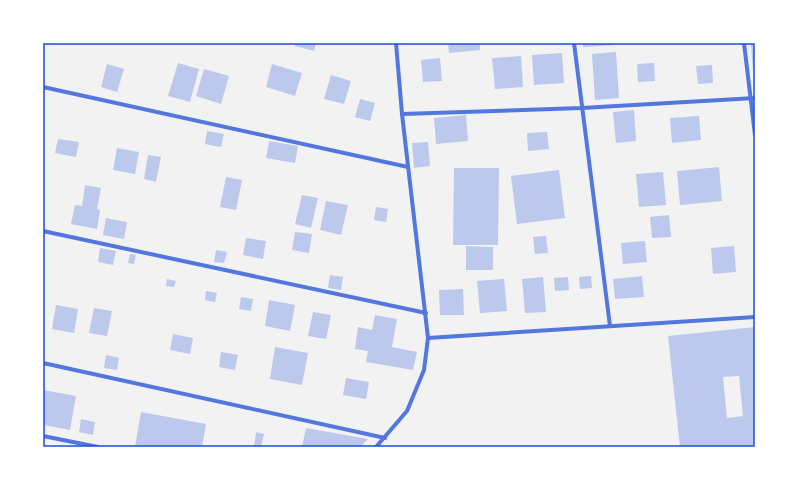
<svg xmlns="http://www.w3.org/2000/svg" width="798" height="490" font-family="'PT Serif',serif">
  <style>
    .building { fill: #bdc9ec; fill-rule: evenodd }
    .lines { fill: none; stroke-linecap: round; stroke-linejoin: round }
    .minor { stroke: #5277de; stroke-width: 4 }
    .neatline { fill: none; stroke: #1d4ed8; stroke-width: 1.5 }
  </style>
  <rect width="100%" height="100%" fill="#f2f2f2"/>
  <g class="building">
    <polygon points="295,43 316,43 314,51 295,46"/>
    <polygon points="448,43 480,43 480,50 449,53"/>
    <polygon points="583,43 616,43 616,45 583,47"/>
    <polygon points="751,45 755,45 755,72 753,72"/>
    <polygon points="616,52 619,98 595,100 592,54"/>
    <polygon points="562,53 564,83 534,85 532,55"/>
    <polygon points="521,56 523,87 495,89 492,58"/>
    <polygon points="440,58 442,81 423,82 421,60"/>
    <polygon points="178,63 199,69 190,102 168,96"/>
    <polygon points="654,63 655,81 638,82 637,64"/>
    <polygon points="107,64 124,69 117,92 101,87"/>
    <polygon points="272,64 302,73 295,96 266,87"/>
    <polygon points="712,65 713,83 698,84 696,66"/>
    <polygon points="204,69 229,76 221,104 196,96"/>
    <polygon points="331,75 351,81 344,104 324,99"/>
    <polygon points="360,99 375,103 370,121 355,117"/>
    <polygon points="634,110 636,141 616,143 613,112"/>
    <polygon points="466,115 468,141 436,144 434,118"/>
    <polygon points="699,116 701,140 672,143 670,118"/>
    <polygon points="207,131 224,134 221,147 205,144"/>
    <polygon points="547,132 549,149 528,151 527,133"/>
    <polygon points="58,139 79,142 76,157 55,153"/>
    <polygon points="269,141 298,146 295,163 266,158"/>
    <polygon points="428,142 430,166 414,168 412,143"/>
    <polygon points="117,148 139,152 135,174 113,170"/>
    <polygon points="148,155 161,157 156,182 144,179"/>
    <polygon points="719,167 722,201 680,205 677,171"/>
    <polygon points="454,168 499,168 498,245 453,245"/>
    <polygon points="559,170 565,218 517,224 511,176"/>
    <polygon points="663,172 666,205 639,207 636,174"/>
    <polygon points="226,177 242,180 236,210 220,207"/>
    <polygon points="85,185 101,188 97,209 100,210 97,229 71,224 75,205 82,206"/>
    <polygon points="302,195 318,198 311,228 295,224"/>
    <polygon points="326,201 348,205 341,235 320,230"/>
    <polygon points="376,207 388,209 386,222 374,220"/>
    <polygon points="669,215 671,237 652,238 650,217"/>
    <polygon points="106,218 127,222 124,239 103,235"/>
    <polygon points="295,232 312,234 309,253 292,250"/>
    <polygon points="546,236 548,253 535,254 533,237"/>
    <polygon points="246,238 266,241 263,259 243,255"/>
    <polygon points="645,241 647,262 623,264 621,243"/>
    <polygon points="466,246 493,247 493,270 466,270"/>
    <polygon points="734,246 736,272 713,274 711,248"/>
    <polygon points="100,248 116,251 113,265 98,262"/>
    <polygon points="216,250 227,252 224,263 214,262"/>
    <polygon points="130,254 136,255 134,264 128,263"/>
    <polygon points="330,275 343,277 341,290 328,288"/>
    <polygon points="591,276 592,288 580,289 579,277"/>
    <polygon points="642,276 644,297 615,299 613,279"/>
    <polygon points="543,277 546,312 525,313 522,279"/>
    <polygon points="568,277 569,290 555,291 554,278"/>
    <polygon points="167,279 176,281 174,287 166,286"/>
    <polygon points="504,279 507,311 480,313 477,281"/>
    <polygon points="463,289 464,315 440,315 439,290"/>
    <polygon points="206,291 217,293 215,302 205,300"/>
    <polygon points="241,297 253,299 251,311 239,309"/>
    <polygon points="269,300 295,305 290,331 265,326"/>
    <polygon points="56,305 78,309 74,333 52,329"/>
    <polygon points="94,308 112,311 107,336 89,333"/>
    <polygon points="313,312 331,315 326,339 308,336"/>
    <polygon points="375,315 397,319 392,347 417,352 413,370 366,362 368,351 355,349 358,327 372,330"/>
    <path d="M 755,327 L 755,447 L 680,447 L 668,336 ZM 739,376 L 743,416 L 727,418 L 723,377 Z"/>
    <polygon points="173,334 193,338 190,354 170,350"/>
    <polygon points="275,347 308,353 302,385 270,379"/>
    <polygon points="221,352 238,355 235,370 219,367"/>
    <polygon points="106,355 119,358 117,370 104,368"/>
    <polygon points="346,378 369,382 366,399 343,395"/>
    <polygon points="43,390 76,396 70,430 43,425"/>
    <polygon points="141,412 206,424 202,447 135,447"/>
    <polygon points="81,419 95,422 93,435 79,432"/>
    <polygon points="306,428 368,439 360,447 302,447"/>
    <polygon points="256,432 264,434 261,447 254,447"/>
  </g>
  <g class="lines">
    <g class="minor">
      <polyline points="574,43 610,326"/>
      <polyline points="744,43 755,135"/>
      <polyline points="43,87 408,167"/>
      <polyline points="402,114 582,108 755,98"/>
      <polyline points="43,231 426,313"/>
      <polyline points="428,338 755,317"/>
      <polyline points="43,363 385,438"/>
      <polyline points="43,436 98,447"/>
      <polyline points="376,447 407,411 424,370 428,338 402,114 396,43"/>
    </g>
  </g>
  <rect width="798" height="490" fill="none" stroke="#ffffff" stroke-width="88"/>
  <rect x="44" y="44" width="710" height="402" class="neatline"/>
</svg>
